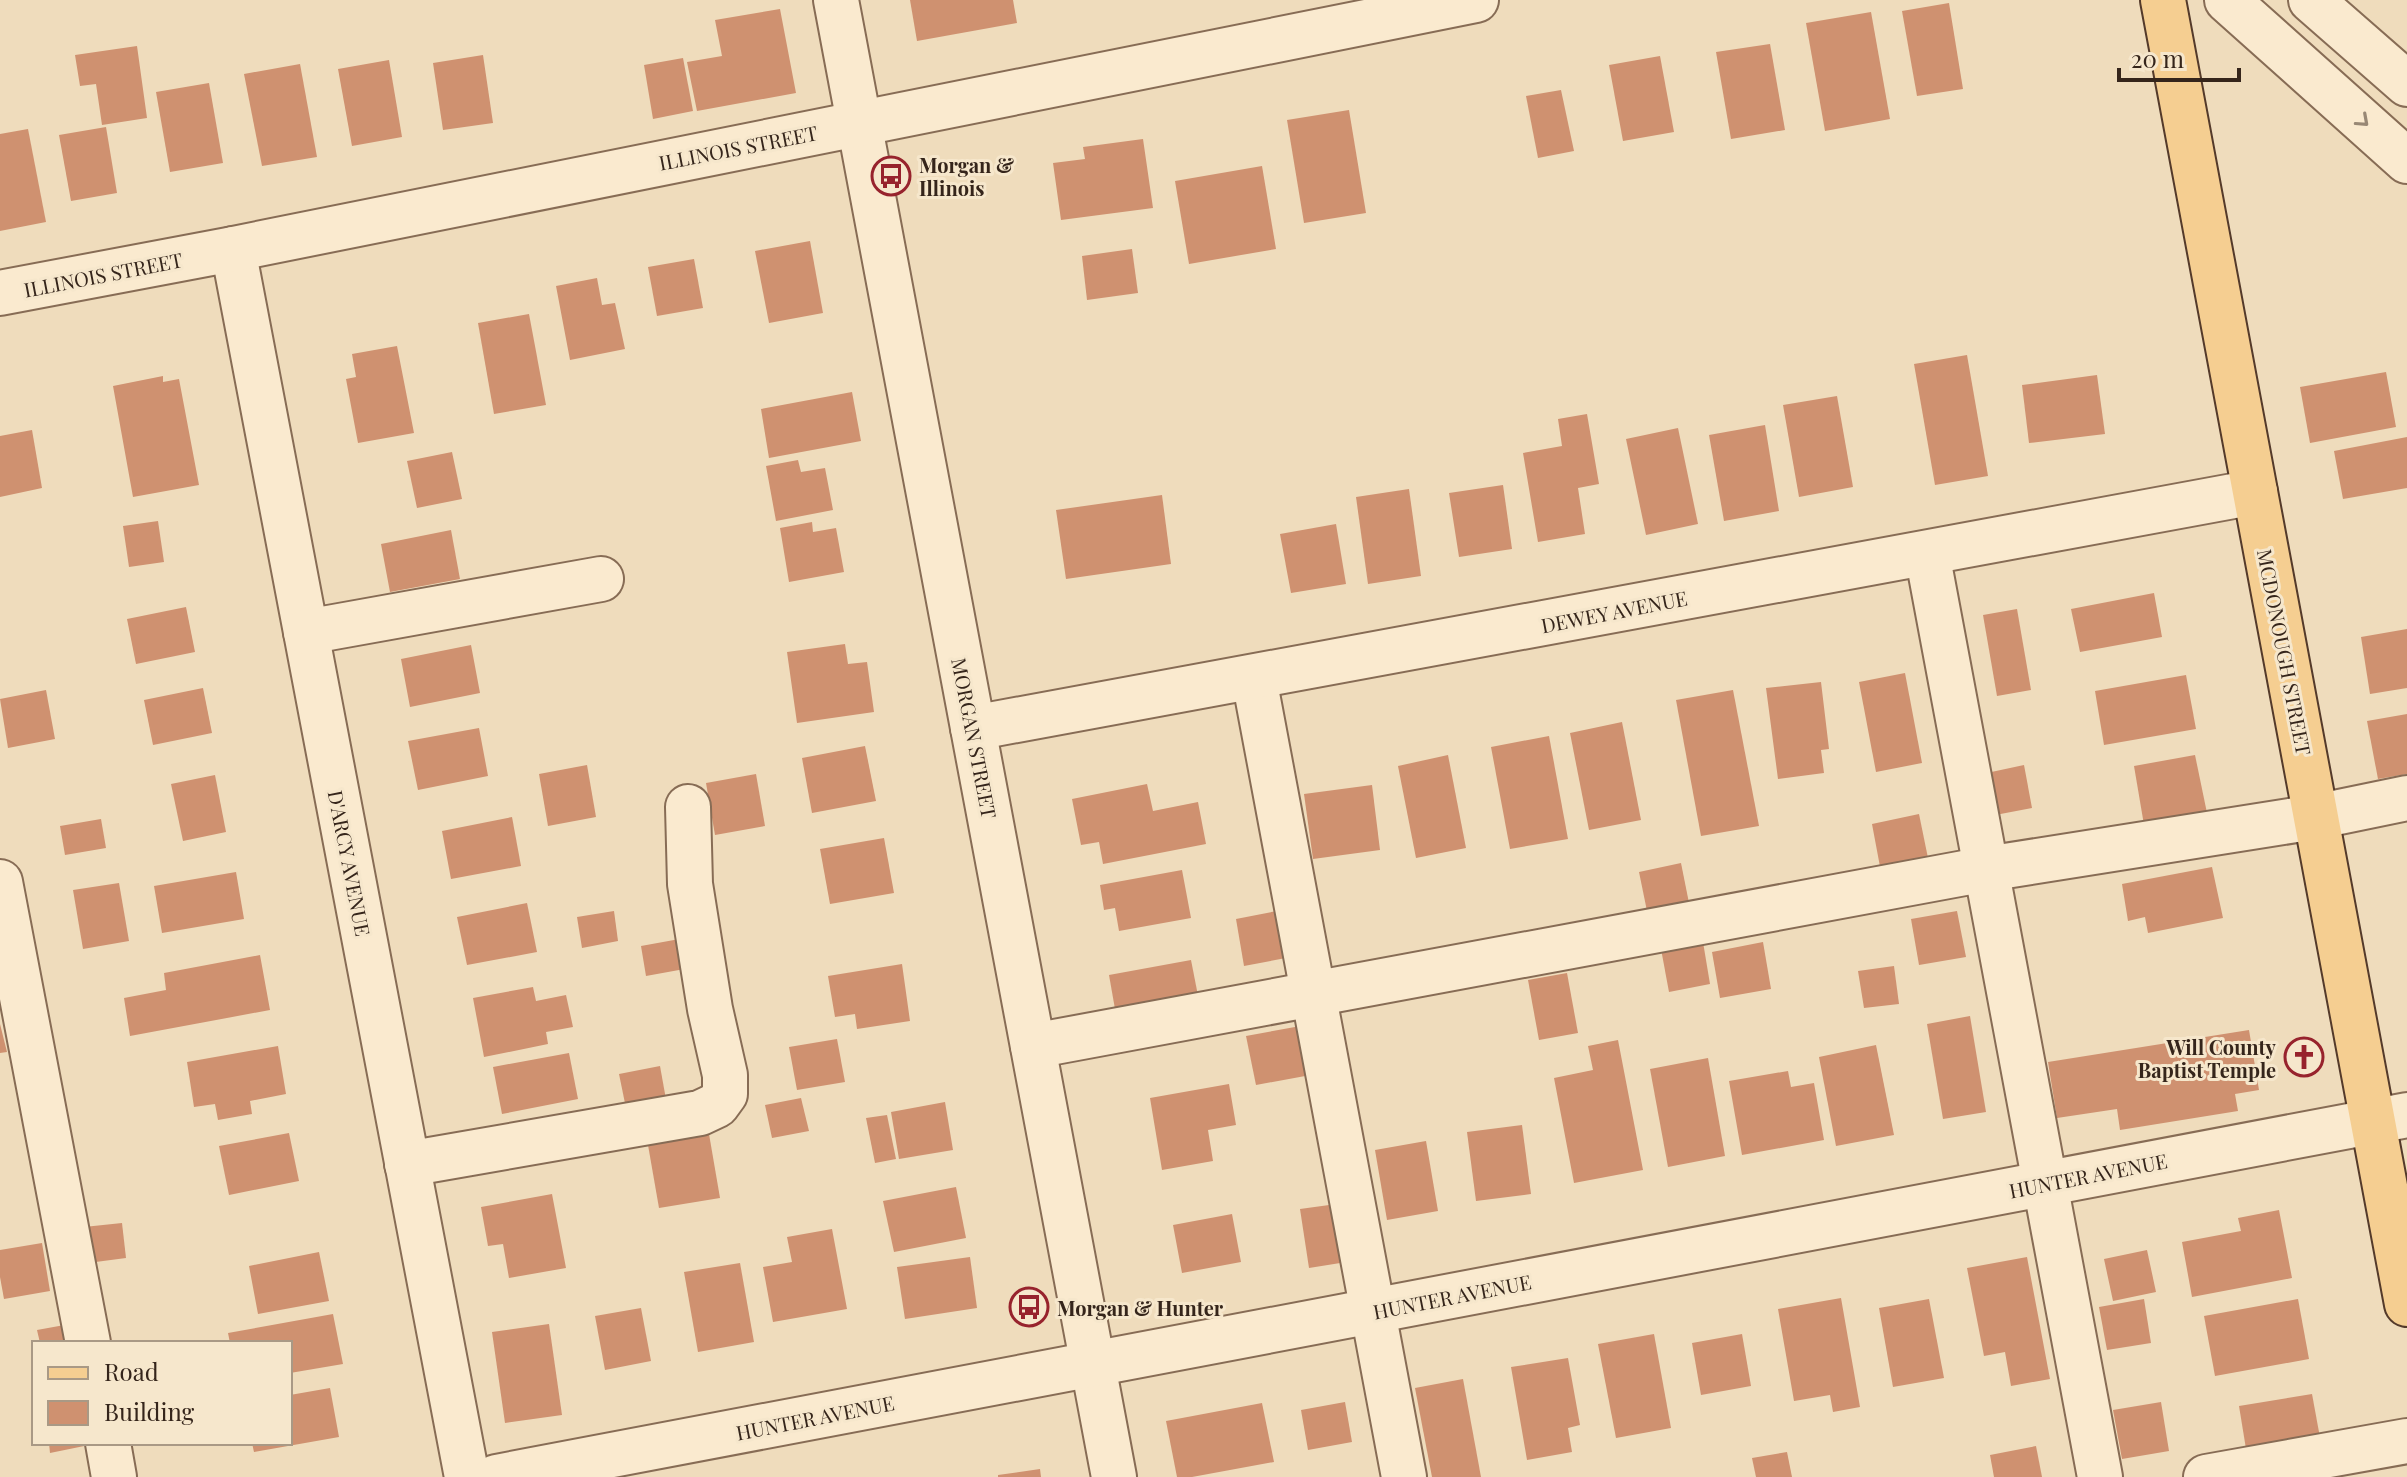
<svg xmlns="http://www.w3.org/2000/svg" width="2407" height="1477" font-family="'Playfair Display',serif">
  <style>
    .building { fill: #cf9170 }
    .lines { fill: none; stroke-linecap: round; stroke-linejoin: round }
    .minor-casing { stroke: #876c55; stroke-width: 48 }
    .major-casing { stroke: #543a2a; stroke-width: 48 }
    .minor { stroke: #faeacf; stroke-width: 44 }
    .major { stroke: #f5ce91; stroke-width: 44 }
    .oneway { stroke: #988875 }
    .labels { text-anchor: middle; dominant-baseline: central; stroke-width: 6; stroke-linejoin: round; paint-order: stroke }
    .street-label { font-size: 20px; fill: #35251b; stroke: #f6e7cc }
    .poi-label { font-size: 20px; font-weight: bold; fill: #35251b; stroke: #f6e7cc; text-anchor: start }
  </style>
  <rect width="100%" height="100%" fill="#efdcbc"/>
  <g class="building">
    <polygon points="910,0 1013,0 1017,23 917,41"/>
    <polygon points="1949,3 1963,89 1917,96 1902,11"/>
    <polygon points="780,9 796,93 697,111 687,62 722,56 715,20"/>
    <polygon points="1871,12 1890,119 1825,131 1806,23"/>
    <polygon points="1770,44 1785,130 1731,139 1716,52"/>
    <polygon points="137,46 147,118 102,125 96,84 80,86 75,55"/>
    <polygon points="483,55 493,123 443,130 433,63"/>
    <polygon points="1660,56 1674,132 1623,141 1609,65"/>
    <polygon points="683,58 693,111 653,119 644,65"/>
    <polygon points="389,60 402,137 352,146 338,69"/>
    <polygon points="300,64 317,157 262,166 244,74"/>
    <polygon points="209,83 223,163 170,172 156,92"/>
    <polygon points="1561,90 1574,151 1538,158 1526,96"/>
    <polygon points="1349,110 1366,213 1304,223 1287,120"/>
    <polygon points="106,127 117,193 71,201 59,135"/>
    <polygon points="28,129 46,222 0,231 0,134"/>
    <polygon points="1143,139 1153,208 1061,220 1053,163 1085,159 1083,147"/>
    <polygon points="1262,166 1276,249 1189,264 1175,181"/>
    <polygon points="810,241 823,313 769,323 755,251"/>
    <polygon points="1132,249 1138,293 1087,300 1082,256"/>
    <polygon points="694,259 703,308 657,316 648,267"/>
    <polygon points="597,278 602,305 615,303 625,349 570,360 556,286"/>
    <polygon points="529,314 546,405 494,414 478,323"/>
    <polygon points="397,346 414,433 358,443 346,379 356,377 352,354"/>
    <polygon points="1967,355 1988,476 1935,485 1914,364"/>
    <polygon points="2386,372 2396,427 2310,443 2300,387"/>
    <polygon points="2097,375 2105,434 2029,443 2022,385"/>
    <polygon points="163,376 163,382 179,379 199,485 133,497 113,386"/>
    <polygon points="852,392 861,441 769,458 761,409"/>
    <polygon points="1837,396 1853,487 1799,497 1783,405"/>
    <polygon points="1587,414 1599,484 1578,488 1585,534 1538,542 1523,453 1562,446 1558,419"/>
    <polygon points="1765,425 1779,511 1724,521 1709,435"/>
    <polygon points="1678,428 1698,524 1646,535 1626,439"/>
    <polygon points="32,430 42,488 0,497 0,436"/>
    <polygon points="2407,437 2407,488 2343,499 2334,451"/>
    <polygon points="452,452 462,499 417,508 407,461"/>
    <polygon points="798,460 801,472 825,468 833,510 776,521 766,466"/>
    <polygon points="1503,485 1512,549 1459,557 1449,493"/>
    <polygon points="1409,489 1421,576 1368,584 1356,497"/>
    <polygon points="1162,495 1171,564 1066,579 1056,510"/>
    <polygon points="158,521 164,562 129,567 123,526"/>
    <polygon points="812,522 813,532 836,528 844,572 789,582 780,528"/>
    <polygon points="1336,524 1346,584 1291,593 1280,534"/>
    <polygon points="451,530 460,579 390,592 381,544"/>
    <polygon points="2154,593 2162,637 2080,652 2071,609"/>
    <polygon points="186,607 195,652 136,664 127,619"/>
    <polygon points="2017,609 2031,690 1997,696 1983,615"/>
    <polygon points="2407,629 2407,688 2370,694 2361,637"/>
    <polygon points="845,644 848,664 867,662 874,712 797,723 787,652"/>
    <polygon points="471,645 480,693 410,707 401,659"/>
    <polygon points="1905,673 1922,763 1876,772 1859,682"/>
    <polygon points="2186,675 2196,729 2104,745 2095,691"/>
    <polygon points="1821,682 1829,749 1821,750 1824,773 1778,779 1766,688"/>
    <polygon points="203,688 212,733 153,745 144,700"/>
    <polygon points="46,690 55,739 8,748 0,699"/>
    <polygon points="1733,690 1759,826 1701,836 1676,700"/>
    <polygon points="2407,714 2407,774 2378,779 2367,721"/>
    <polygon points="1622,722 1641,820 1589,830 1570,733"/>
    <polygon points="479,728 488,776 418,790 408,741"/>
    <polygon points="1549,736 1568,839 1510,849 1491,747"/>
    <polygon points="865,746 876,801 812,813 802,758"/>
    <polygon points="1448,755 1466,848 1416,858 1398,766"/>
    <polygon points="2195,755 2207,813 2144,825 2134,766"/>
    <polygon points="587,765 596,817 548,826 539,774"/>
    <polygon points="2024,765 2032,808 1990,816 1982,774"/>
    <polygon points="756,774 765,826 715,835 706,783"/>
    <polygon points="215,775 226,832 183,841 171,784"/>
    <polygon points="1147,784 1153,811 1198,802 1206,844 1103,864 1099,842 1081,845 1072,799"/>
    <polygon points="1372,785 1380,850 1313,859 1304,794"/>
    <polygon points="1919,814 1929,863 1881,872 1872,824"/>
    <polygon points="512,817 521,866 451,879 442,831"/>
    <polygon points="101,819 106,848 65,855 60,826"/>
    <polygon points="884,838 894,893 830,904 820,849"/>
    <polygon points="1681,863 1689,903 1647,911 1639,872"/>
    <polygon points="2212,867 2223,918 2148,933 2145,917 2128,921 2122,884"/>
    <polygon points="1182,870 1191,918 1119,931 1115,908 1104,910 1100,885"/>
    <polygon points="236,872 244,919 162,933 154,886"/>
    <polygon points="119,883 129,941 83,949 73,890"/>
    <polygon points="527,903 537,952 467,965 457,917"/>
    <polygon points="1282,910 1291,957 1244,966 1236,919"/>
    <polygon points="614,911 618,941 582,948 577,917"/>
    <polygon points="1957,911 1966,957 1919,965 1911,919"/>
    <polygon points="685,938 690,968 646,976 641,946"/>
    <polygon points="1703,942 1710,984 1669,992 1661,949"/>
    <polygon points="1763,942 1771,989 1720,998 1712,952"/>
    <polygon points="260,955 270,1010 130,1036 124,998 166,990 164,973"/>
    <polygon points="1191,960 1201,1011 1118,1026 1109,975"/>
    <polygon points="902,964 910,1021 857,1029 855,1014 835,1017 828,976"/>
    <polygon points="1894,966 1899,1004 1864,1008 1858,971"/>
    <polygon points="1567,973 1578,1033 1539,1040 1528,980"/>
    <polygon points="533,987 536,1001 566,995 573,1027 546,1032 548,1044 484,1057 473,998"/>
    <polygon points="1970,1016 1986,1112 1943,1119 1927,1024"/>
    <polygon points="0,1024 7,1052 0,1053"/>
    <polygon points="1306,1025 1316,1074 1256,1085 1246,1036"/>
    <polygon points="2249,1030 2259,1090 2235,1094 2238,1111 2120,1130 2117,1109 2057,1118 2048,1062"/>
    <polygon points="837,1039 845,1082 797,1090 789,1047"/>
    <polygon points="1618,1040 1643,1170 1574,1183 1554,1078 1593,1070 1588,1046"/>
    <polygon points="1876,1045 1894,1135 1836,1146 1819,1057"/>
    <polygon points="278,1046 286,1094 250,1101 252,1114 218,1120 215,1104 194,1107 187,1062"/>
    <polygon points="569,1053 578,1099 502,1114 493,1067"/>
    <polygon points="1708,1058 1725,1156 1668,1167 1650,1069"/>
    <polygon points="660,1066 667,1105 627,1113 619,1074"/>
    <polygon points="1788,1071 1791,1087 1814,1083 1824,1140 1742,1155 1729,1081"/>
    <polygon points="1229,1084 1236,1125 1208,1130 1213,1161 1162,1170 1150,1098"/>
    <polygon points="801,1098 809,1131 772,1138 765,1105"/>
    <polygon points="945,1102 953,1150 899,1159 891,1112"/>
    <polygon points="887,1115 896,1159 875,1163 866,1118"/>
    <polygon points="1522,1125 1531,1194 1476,1201 1467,1132"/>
    <polygon points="289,1133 299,1181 229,1195 219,1146"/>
    <polygon points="709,1134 720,1198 659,1208 648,1145"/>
    <polygon points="1426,1141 1438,1211 1387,1220 1375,1150"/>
    <polygon points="956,1187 966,1238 894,1252 883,1201"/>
    <polygon points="552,1194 566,1268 509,1278 503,1244 488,1246 481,1207"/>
    <polygon points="1351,1202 1359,1260 1309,1268 1300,1209"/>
    <polygon points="2279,1210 2292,1278 2192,1297 2182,1242 2241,1231 2238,1218"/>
    <polygon points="1232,1214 1241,1262 1182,1273 1173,1225"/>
    <polygon points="122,1223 126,1258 88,1263 84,1227"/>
    <polygon points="832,1229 847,1309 773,1322 763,1267 792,1262 787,1237"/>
    <polygon points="42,1243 50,1291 4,1299 0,1277 0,1250"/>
    <polygon points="2147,1250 2156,1292 2113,1301 2104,1259"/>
    <polygon points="319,1252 329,1301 258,1314 249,1266"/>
    <polygon points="970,1257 977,1308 905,1319 897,1267"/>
    <polygon points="2027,1257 2050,1379 2011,1386 2005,1352 1984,1356 1967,1268"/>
    <polygon points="740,1263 754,1342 698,1352 684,1272"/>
    <polygon points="1841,1298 1860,1407 1833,1412 1830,1395 1794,1401 1778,1309"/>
    <polygon points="1929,1299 1944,1378 1893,1387 1879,1308"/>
    <polygon points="2144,1299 2151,1343 2107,1350 2099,1307"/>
    <polygon points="2298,1299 2309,1359 2215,1376 2204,1316"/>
    <polygon points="641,1308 651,1361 605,1370 595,1316"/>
    <polygon points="333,1314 343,1364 290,1373 290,1343 230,1343 228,1333"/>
    <polygon points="70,1324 74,1343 40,1343 37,1330"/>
    <polygon points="549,1324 562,1415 505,1423 492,1332"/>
    <polygon points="1654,1334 1671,1428 1616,1438 1598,1344"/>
    <polygon points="1742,1334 1751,1386 1701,1395 1692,1343"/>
    <polygon points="1568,1358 1580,1425 1568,1428 1572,1452 1527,1460 1511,1367"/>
    <polygon points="1463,1379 1481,1477 1432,1477 1415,1388"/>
    <polygon points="330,1388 339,1437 254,1452 252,1443 290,1443 290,1395"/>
    <polygon points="2312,1394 2321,1443 2247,1455 2239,1406"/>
    <polygon points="1345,1402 1352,1442 1308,1450 1301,1410"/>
    <polygon points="2161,1402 2169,1451 2122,1459 2113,1410"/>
    <polygon points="1262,1403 1274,1462 1192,1477 1177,1477 1166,1421"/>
    <polygon points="49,1443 94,1443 94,1444 50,1453"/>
    <polygon points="2036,1446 2042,1477 1994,1477 1990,1455"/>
    <polygon points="1787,1452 1792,1477 1756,1477 1752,1458"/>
    <polygon points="1040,1469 1041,1477 998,1477 998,1475"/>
  </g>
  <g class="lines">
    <g class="minor-casing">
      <g id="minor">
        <polyline points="836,0 1114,1477"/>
        <polyline points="2227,0 2407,161"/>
        <polyline points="2311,0 2407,84"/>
        <polyline points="233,249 467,1477"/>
        <polyline points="0,293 233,249 1476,0"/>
        <polyline points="1927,553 2100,1477"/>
        <polyline points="306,632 601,579"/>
        <polyline points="1254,678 1404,1477"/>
        <polyline points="973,728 2255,492"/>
        <polyline points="0,882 88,1343"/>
        <polyline points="1033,1046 1986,869 2315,817 2407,798"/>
        <polyline points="407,1164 700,1113 717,1105 725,1094 725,1075 710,1009 690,884 688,807"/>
        <polyline points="108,1443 114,1477"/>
        <polyline points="496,1477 2407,1115"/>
        <polyline points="2206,1477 2407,1441"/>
      </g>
    </g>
    <g class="major-casing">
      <polyline id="major" points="2163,0 2407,1304"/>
    </g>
    <use href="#minor" class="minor"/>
    <use href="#major" class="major"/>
  </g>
  <defs><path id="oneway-chevron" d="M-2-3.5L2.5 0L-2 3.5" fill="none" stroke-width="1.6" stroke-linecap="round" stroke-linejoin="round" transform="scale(2)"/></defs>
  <use class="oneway" href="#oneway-chevron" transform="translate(2363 121) rotate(42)"/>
  <defs>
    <g id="bus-ring" transform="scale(2)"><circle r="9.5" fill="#f6e7cc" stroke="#97232d" stroke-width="1.5"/><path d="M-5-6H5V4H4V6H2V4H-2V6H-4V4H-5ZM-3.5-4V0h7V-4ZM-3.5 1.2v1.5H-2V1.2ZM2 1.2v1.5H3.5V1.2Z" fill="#97232d"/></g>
    <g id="church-ring" transform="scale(2)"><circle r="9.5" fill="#f6e7cc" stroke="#97232d" stroke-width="1.5"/><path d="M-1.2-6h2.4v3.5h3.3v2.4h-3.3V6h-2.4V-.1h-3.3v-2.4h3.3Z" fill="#97232d"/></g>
  </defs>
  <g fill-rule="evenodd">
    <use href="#bus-ring" x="891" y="176"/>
    <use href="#church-ring" x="2304" y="1057"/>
    <use href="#bus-ring" x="1029" y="1307"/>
  </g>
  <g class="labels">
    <g class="street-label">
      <text transform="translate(738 147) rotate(-11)">ILLINOIS STREET</text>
      <text transform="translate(103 274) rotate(-11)">ILLINOIS STREET</text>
      <text transform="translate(1614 611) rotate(-11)">DEWEY AVENUE</text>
      <text transform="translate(2285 652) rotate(79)">MCDONOUGH STREET</text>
      <text transform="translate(975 738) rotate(79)">MORGAN STREET</text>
      <text transform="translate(350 863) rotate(79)">D'ARCY AVENUE</text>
      <text transform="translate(2088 1175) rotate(-11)">HUNTER AVENUE</text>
      <text transform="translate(1452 1296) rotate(-11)">HUNTER AVENUE</text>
      <text transform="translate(815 1417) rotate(-11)">HUNTER AVENUE</text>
    </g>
    <g class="poi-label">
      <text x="919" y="164">Morgan &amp;<tspan x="919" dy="23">Illinois</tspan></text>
      <text x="2276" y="1046" text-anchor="end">Will County<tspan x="2276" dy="23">Baptist Temple</tspan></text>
      <text x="1057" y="1307">Morgan &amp; Hunter</text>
    </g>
  </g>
  <rect x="32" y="1341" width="260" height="104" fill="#f6e7cc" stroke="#a99985" stroke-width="2"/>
  <rect x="48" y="1367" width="40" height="12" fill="#f5ce91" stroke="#a99985" stroke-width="2"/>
  <text x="104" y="1381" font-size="24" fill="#35251b">Road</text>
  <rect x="48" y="1401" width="40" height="24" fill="#cf9170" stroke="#a99985" stroke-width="2"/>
  <text x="104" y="1421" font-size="24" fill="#35251b">Building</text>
  <path d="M2119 68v12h120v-12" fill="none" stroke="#35251b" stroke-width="4"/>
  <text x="2131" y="68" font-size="24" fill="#35251b" stroke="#f6e7cc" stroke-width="6" paint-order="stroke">20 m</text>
</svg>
